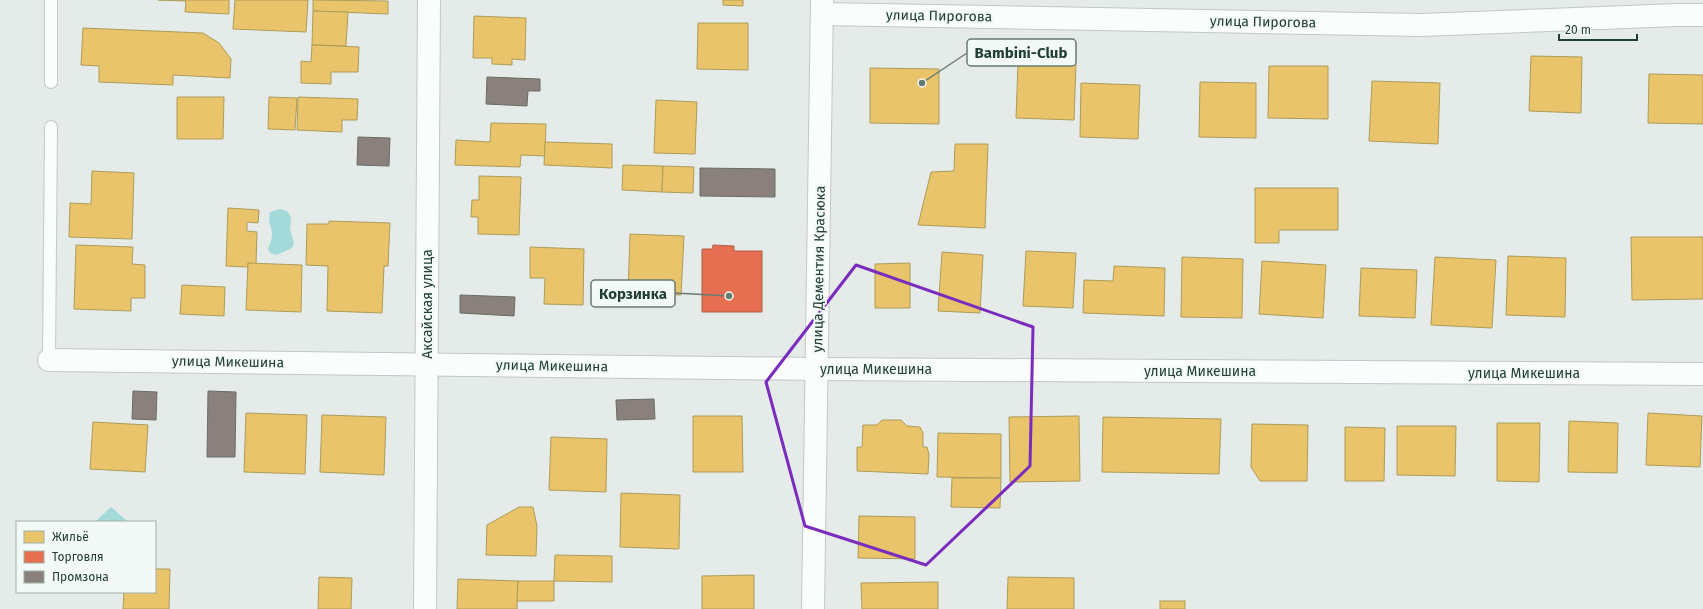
<svg xmlns="http://www.w3.org/2000/svg" width="1703" height="609" font-family="'Fira Sans',sans-serif">
  <style>
    .water { fill: #a4dada }
    .homes { fill: #e9c46a; stroke: #ad9c5a }
    .shops { fill: #e76f51; stroke: #ac6148 }
    .industry { fill: #8a817c; stroke: #6a6d66 }
    .lines { fill: none; stroke-linecap: round; stroke-linejoin: round }
    .lane-casing { stroke: #c2c8c5; stroke-width: 14 }
    .street-casing { stroke: #c2c8c5; stroke-width: 24 }
    .lane { stroke: #fbfcfc; stroke-width: 12 }
    .street { stroke: #fbfcfc; stroke-width: 22 }
    .marked { fill: none; stroke: #7b2cbf; stroke-width: 3; stroke-linejoin: round }
    .labels { text-anchor: middle; dominant-baseline: central; stroke-width: 4; stroke-linejoin: round; paint-order: stroke }
    .street-label { font-size: 14px; fill: #213f34; stroke: #f3f9f6 }
    .leader { fill: none; stroke: #667b73; stroke-width: 1.5 }
    .callout-dot { fill: #667b73; stroke: #f3f9f6; stroke-width: 1.5 }
    .callout { fill: #f3f9f6; stroke: #667b73; stroke-width: 1.5 }
    .callout-label { font-size: 15px; text-anchor: middle; font-weight: bold; fill: #213f34 }
  </style>
  <rect width="100%" height="100%" fill="#e5ebe8"/>
  <g class="water">
    <path d="M 280,209 L 287,211 L 291,217 L 290,229 L 294,243 L 292,248 L 277,255 L 270,253 L 268,248 C 278,229 266,228 270,212 Z"/>
    <polygon points="111,507 128,522 95,522"/>
  </g>
  <g class="homes">
    <polygon points="158,0 229,0 229,14 185,12 186,1"/>
    <polygon points="235,0 308,0 306,32 233,29"/>
    <polygon points="313,0 388,1 388,14 313,11"/>
    <polygon points="723,0 743,0 743,6 723,5"/>
    <polygon points="313,11 348,12 346,46 312,45"/>
    <polygon points="474,16 526,18 525,60 512,59 512,65 492,64 492,58 473,58"/>
    <polygon points="698,23 748,23 748,70 697,69"/>
    <polygon points="83,28 203,33 219,43 231,59 230,78 173,75 173,85 99,82 99,66 81,65"/>
    <polygon points="312,45 359,47 358,72 331,72 331,84 301,83 301,61 311,62"/>
    <polygon points="1531,56 1582,57 1581,113 1529,111"/>
    <polygon points="1018,63 1076,64 1074,120 1016,118"/>
    <polygon points="1269,66 1328,66 1328,119 1268,118"/>
    <polygon points="870,68 939,69 939,124 870,123"/>
    <polygon points="1649,74 1703,75 1703,124 1648,123"/>
    <polygon points="1372,81 1440,83 1438,144 1369,141"/>
    <polygon points="1200,82 1256,83 1256,138 1199,137"/>
    <polygon points="1081,83 1140,85 1138,139 1080,137"/>
    <polygon points="177,97 224,97 223,139 177,139"/>
    <polygon points="269,97 297,98 295,130 268,129"/>
    <polygon points="298,97 358,99 357,120 342,120 342,132 297,130"/>
    <polygon points="656,100 697,102 695,154 654,153"/>
    <polygon points="491,123 546,124 545,156 521,155 520,167 455,165 456,140 490,142"/>
    <polygon points="545,142 612,144 612,168 544,165"/>
    <polygon points="955,144 988,144 985,228 918,225 931,172 954,171"/>
    <polygon points="623,165 663,166 662,192 622,190"/>
    <polygon points="663,166 694,167 693,193 662,192"/>
    <polygon points="92,171 134,173 132,239 69,237 70,203 91,204"/>
    <polygon points="479,176 521,177 519,235 478,234 478,217 471,217 472,200 479,200"/>
    <polygon points="1255,188 1338,188 1338,230 1279,230 1279,243 1255,243"/>
    <polygon points="228,208 259,210 258,223 247,222 247,231 257,232 256,264 248,263 248,267 226,266"/>
    <polygon points="329,221 390,223 388,266 384,266 382,313 327,311 328,266 306,265 307,224 329,224"/>
    <polygon points="630,234 684,236 681,295 628,293"/>
    <polygon points="1631,237 1703,237 1703,299 1632,300"/>
    <polygon points="76,245 133,247 132,264 145,265 145,298 131,298 131,311 74,309"/>
    <polygon points="530,247 584,249 583,305 544,304 545,278 530,278"/>
    <polygon points="1026,251 1076,253 1073,308 1023,306"/>
    <polygon points="942,252 983,255 980,313 938,311"/>
    <polygon points="1508,256 1566,258 1565,317 1506,315"/>
    <polygon points="1182,257 1243,259 1242,318 1181,317"/>
    <polygon points="1435,257 1496,260 1492,328 1431,325"/>
    <polygon points="1262,261 1326,265 1323,318 1259,314"/>
    <polygon points="248,263 302,265 301,312 246,310"/>
    <polygon points="910,263 910,308 875,308 875,264"/>
    <polygon points="1114,266 1165,268 1164,316 1083,313 1084,280 1113,281"/>
    <polygon points="1361,268 1417,270 1415,318 1359,316"/>
    <polygon points="182,285 225,287 224,316 180,314"/>
    <polygon points="246,413 307,415 305,474 244,472"/>
    <polygon points="1648,413 1702,416 1700,467 1646,465"/>
    <polygon points="322,415 386,417 384,475 320,472"/>
    <polygon points="693,416 742,416 743,472 693,472"/>
    <polygon points="1079,416 1080,481 1010,482 1009,417"/>
    <polygon points="1103,417 1221,419 1219,474 1102,472"/>
    <polygon points="882,420 901,420 907,426 920,427 923,433 923,447 927,447 929,454 928,474 857,471 857,447 862,447 863,425 877,425"/>
    <polygon points="1569,421 1618,423 1617,473 1568,472"/>
    <polygon points="93,422 148,425 145,472 90,469"/>
    <polygon points="1497,423 1540,423 1539,482 1497,481"/>
    <polygon points="1252,424 1308,425 1307,481 1260,481 1251,467"/>
    <polygon points="1397,426 1456,426 1455,476 1397,475"/>
    <polygon points="1345,427 1385,428 1384,481 1345,481"/>
    <polygon points="938,433 1001,434 1001,478 937,477"/>
    <polygon points="551,437 607,439 606,492 549,490"/>
    <polygon points="952,478 1001,478 1000,508 951,507"/>
    <polygon points="621,493 680,495 679,549 620,547"/>
    <polygon points="519,507 533,507 537,526 536,556 486,555 487,525"/>
    <polygon points="859,516 915,517 915,559 858,558"/>
    <polygon points="555,555 612,556 612,582 554,581"/>
    <polygon points="155,569 170,569 169,609 123,609 124,592 155,592"/>
    <polygon points="754,575 754,609 702,609 702,576"/>
    <polygon points="319,577 352,578 351,609 318,609"/>
    <polygon points="1008,577 1074,578 1074,609 1007,609"/>
    <polygon points="458,579 518,581 517,609 457,609"/>
    <polygon points="518,581 554,581 554,601 517,601"/>
    <polygon points="938,582 938,609 862,609 861,583"/>
    <rect x="1160" y="601" width="25" height="8"/>
  </g>
  <polygon class="shops" points="713,245 734,246 734,251 762,251 762,312 702,312 702,249 712,249"/>
  <g class="industry">
    <polygon points="487,77 540,79 540,91 528,91 527,106 486,104"/>
    <polygon points="358,137 390,138 389,166 357,165"/>
    <polygon points="700,168 775,169 775,197 700,196"/>
    <polygon points="460,295 515,297 514,316 460,313"/>
    <polygon points="133,391 157,392 156,420 132,419"/>
    <polygon points="208,391 236,392 235,457 207,457"/>
    <polygon points="654,399 655,419 617,420 616,400"/>
  </g>
  <g class="lines">
    <g class="lane-casing">
      <g id="lane">
        <polyline points="51,82 51,0"/>
        <polyline points="49,360 51,127"/>
      </g>
    </g>
    <g class="street-casing">
      <g id="street">
        <polyline points="822,14 1421,25 1677,15 1703,15"/>
        <polyline points="49,360 817,369 1703,374"/>
        <polyline points="425,609 429,0"/>
        <polyline points="813,609 822,0"/>
      </g>
    </g>
    <use href="#lane" class="lane"/>
    <use href="#street" class="street"/>
  </g>
  <path class="marked" d="M 856,265 L 1033,327 L 1030,466 L 926,565 L 805,526 L 766,382 Z"/>
  <g class="labels">
    <g class="street-label">
      <text transform="translate(939 16) rotate(1)">улица Пирогова</text>
      <text transform="translate(1263 22) rotate(1)">улица Пирогова</text>
      <text transform="translate(819 269) rotate(-89)">улица Дементия Красюка</text>
      <text transform="translate(427 304) rotate(-90)">Аксайская улица</text>
      <text transform="translate(228 362) rotate(1)">улица Микешина</text>
      <text transform="translate(552 366) rotate(1)">улица Микешина</text>
      <text x="876" y="369">улица Микешина</text>
      <text x="1200" y="371">улица Микешина</text>
      <text x="1524" y="373">улица Микешина</text>
    </g>
  </g>
  <path class="leader" d="M922 83L967 53M729 296L675 293"/>
  <g class="callout-dot">
    <circle cx="922" cy="83" r="4"/>
    <circle cx="729" cy="296" r="4"/>
  </g>
  <g class="callout">
    <rect x="967" y="39" width="109" height="27" rx="4"/>
    <rect x="591" y="280" width="84" height="27" rx="4"/>
  </g>
  <g class="callout-label">
    <text x="1021" y="58">Bambini-Club</text>
    <text x="633" y="299">Корзинка</text>
  </g>
  <rect x="16" y="521" width="140" height="72" fill="#f3f9f6" stroke="#9fafa8"/>
  <rect x="24" y="531" width="20" height="12" fill="#e9c46a" stroke="#9fafa8"/>
  <text x="52" y="541" font-size="12" fill="#213f34">Жильё</text>
  <rect x="24" y="551" width="20" height="12" fill="#e76f51" stroke="#9fafa8"/>
  <text x="52" y="561" font-size="12" fill="#213f34">Торговля</text>
  <rect x="24" y="571" width="20" height="12" fill="#8a817c" stroke="#9fafa8"/>
  <text x="52" y="581" font-size="12" fill="#213f34">Промзона</text>
  <path d="M1559 34v6h78v-6" fill="none" stroke="#213f34" stroke-width="2"/>
  <text x="1565" y="34" font-size="12" fill="#213f34" stroke="#f3f9f6" stroke-width="3" paint-order="stroke">20 m</text>
</svg>
